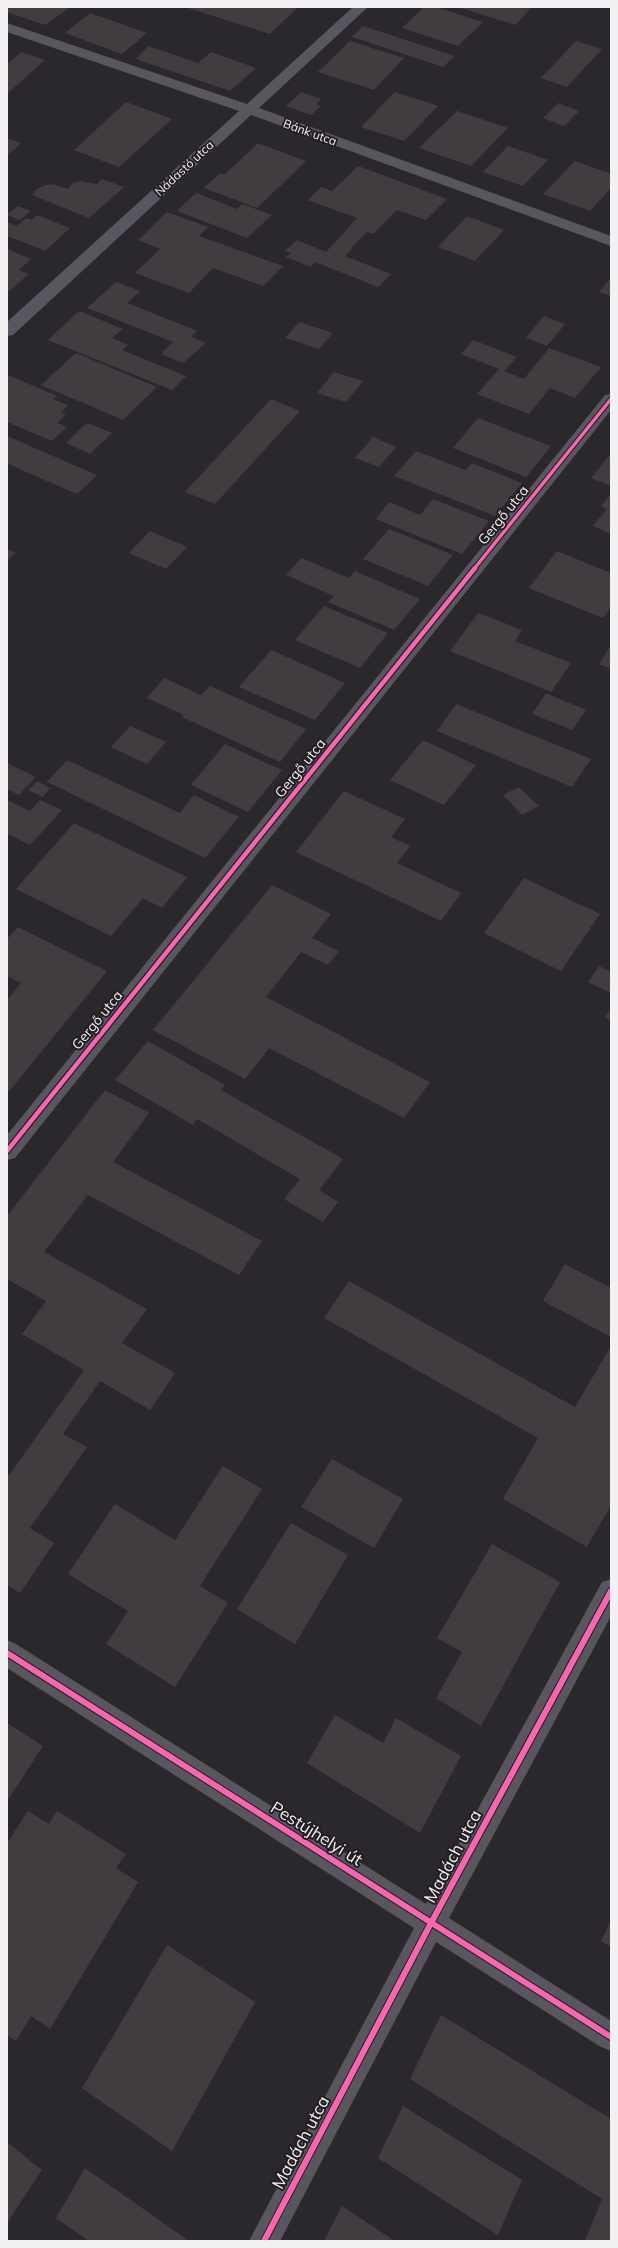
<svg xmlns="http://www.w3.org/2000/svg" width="618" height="2248" font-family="Mulish,sans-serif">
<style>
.building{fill:#423c41}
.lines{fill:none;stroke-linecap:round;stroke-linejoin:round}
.street{fill:#5a5660;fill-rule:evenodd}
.cycleway-far2-casing{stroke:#221e23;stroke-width:5.5}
.cycleway-far1-casing{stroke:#221e23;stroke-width:7}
.cycleway-casing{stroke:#221e23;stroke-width:8}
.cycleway-far2{stroke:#f766af;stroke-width:3.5}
.cycleway-far1{stroke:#f766af;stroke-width:4.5}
.cycleway{stroke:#f766af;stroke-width:6}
.labels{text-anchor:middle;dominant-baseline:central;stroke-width:4;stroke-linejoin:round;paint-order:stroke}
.far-street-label{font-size:12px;fill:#f3f0f4;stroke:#221e23}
.street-label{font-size:14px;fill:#f3f0f4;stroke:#221e23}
.near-street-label{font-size:17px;fill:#f3f0f4;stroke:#221e23}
</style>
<rect width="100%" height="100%" fill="#2a282c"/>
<!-- building -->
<path class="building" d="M7 7H71L45 25 7 12Z
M185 7H298L270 34Z
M424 7H436L483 22 458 46 402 28Z
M458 7H532L515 25Z
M90 13 147 33 122 54 65 33Z
M363 26 455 56 443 67 352 37Z
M350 41 404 58 374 90 318 72Z
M576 41 602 49 567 87 541 78Z
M148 46 198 63 211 52 256 68 230 91 136 59Z
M21 52 45 60 7 94V64Z
M301 92 321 99 316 104 321 106 311 115 286 106Z
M395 92 438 106 404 141 361 127Z
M126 102 172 119 119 167 74 150Z
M558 103 579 111 564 126 543 118Z
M457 111 508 128 471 166 419 148Z
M7 138 21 143 9 154 7 153Z
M258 143 306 161 257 208 204 188 220 173 224 175Z
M508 146 548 160 523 186 483 172Z
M575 161 611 174V188L590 211 543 194Z
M358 166 447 199 426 220 397 210 373 234 367 232 352 247H353L345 256 391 274 378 287 315 262 311 267 286 257 291 253 285 251 297 240 326 252 357 218 308 200 321 187 332 191Z
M102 179 124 187 89 218 32 195 37 189 45 185 52 184 68 189 73 183 80 181 97 184Z
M196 193 237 209 243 204 272 215 247 238 177 211Z
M18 206 31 211 20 220 7 215Z
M167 212 208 227 199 236 283 266 263 286 213 268 189 293 135 273 160 249 138 240Z
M37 215 70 228 45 251 7 236V222L17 226 26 218 32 220Z
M467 216 504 230 475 261 438 247Z
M7 249 31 259 19 270 29 274 7 293Z
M611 278V296L599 292Z
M116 282 140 291 127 303 197 331 191 337 206 343 183 363 161 354 173 342 87 308Z
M79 311 123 329 112 338 128 345 122 350 186 376 172 390 48 340Z
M544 316 565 324 547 346 526 338Z
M299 322 333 333 319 349 285 338Z
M473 340 517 357 504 371 524 379 549 348 601 367 575 398 550 388 529 414 477 394 499 369 461 354Z
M76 353 157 387 123 420 41 385Z
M334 372 363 381 346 402 317 393Z
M8 375 57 396 53 399 68 405 61 412 66 414 57 423 67 427 52 441 7 422Z
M271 399 300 411 215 504 185 492Z
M478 418 551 446 526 477 453 448Z
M87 423 112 433 90 454 66 443Z
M7 436 46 453 97 475 77 494 26 472 7 463Z
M373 437 396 447 379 467 355 458Z
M416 451 466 470 472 463 522 483 495 516 394 476Z
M609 456 611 457V486L591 478Z
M611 494V534L593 526 607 509 601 506Z
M433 499 489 521 462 554 376 519 389 502 420 515Z
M389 529 453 555 428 586 363 559Z
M150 531 187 547 166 569 129 553Z
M7 549 16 553 7 561Z
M557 551 611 573V607L603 618 529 588Z
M301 558 349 578 355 571 420 599 394 630 328 602 334 596 286 575Z
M324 606 388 633 360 668 295 640Z
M478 613 522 630 515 641 571 663 551 692 450 651Z
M609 648 611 649V669L599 664Z
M271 650 345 683 315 720 239 687Z
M164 678 201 695 210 686 306 729 280 762 182 717 184 715 147 698Z
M546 693 586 710 572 730 532 714Z
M456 704 591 759 572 787 437 731Z
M130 726 166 742 147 764 111 747Z
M423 740 476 765 444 805 390 780Z
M225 744 282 770 248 812 191 785Z
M67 760 180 813 194 795 239 817 205 858 47 782Z
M7 763 36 777 19 795 7 789Z
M37 781 50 788 43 797 28 790Z
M519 787 539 806 522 815 503 795Z
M344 791 405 819 391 837 410 846 397 863 461 893 441 921 296 852Z
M7 800 30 811 40 800 62 810 30 845 7 834Z
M74 823 187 877 162 908 143 898 111 936 16 889Z
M524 878 600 914 561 971 484 933Z
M272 885 331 914 312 938 339 951 328 965 301 952 266 997 430 1082 404 1118 269 1048 245 1079 153 1030Z
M18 927 107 971 7 1094V1000L21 983 7 976V939Z
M599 966 611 972V993L588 982Z
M611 1008V1021L605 1017Z
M148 1041 225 1085 221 1090 343 1159 319 1190 338 1202 323 1222 284 1199 300 1179 197 1119 193 1125 115 1080Z
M105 1090 149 1113 113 1162 262 1241 239 1275 88 1195 44 1252 147 1309 122 1343 175 1373 150 1410 100 1381 63 1434 87 1447 30 1528 54 1543 20 1593 7 1585V1478L84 1370 22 1334 46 1301 7 1279V1216Z
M565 1264 611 1288V1337L543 1301Z
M349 1281 575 1407 611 1346V1505L587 1547 503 1499 538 1438 324 1318Z
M332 1459 403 1499 374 1548 301 1507Z
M223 1466 262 1489 200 1586 228 1603 175 1687 106 1644 128 1611 68 1574 115 1504 175 1540Z
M291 1523 348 1555 295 1644 237 1609Z
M492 1544 560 1582 481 1726 436 1698 462 1652 437 1638Z
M335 1715 383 1743 396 1718 461 1756 420 1833 307 1763Z
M7 1723 43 1746 7 1801Z
M28 1811 49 1824 57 1811 126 1854 116 1868 138 1882 50 2029 31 2016 16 2041 7 2035V1843Z
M611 1921V1947L601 1941Z
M167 1945 255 2002 172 2151 82 2088Z
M441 2015 611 2119V2241H585L602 2199 410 2079Z
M403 2106 522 2180 498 2235 378 2158Z
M7 2142 42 2170 7 2223Z
M85 2168 189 2241H89L56 2218Z
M342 2206 395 2241H324Z"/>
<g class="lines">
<!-- street -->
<path class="street" d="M353 7H368L259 108 611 236V246L251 115 13 335 7 336V322L239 111 7 32V23L247 104Z
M611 394V410L15 1158 7 1160V1135L605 395Z
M611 1579V1616L449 1918 611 2021V2051L601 2047 436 1942 280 2241H249L414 1928 7 1668V1640L16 1644 426 1904 602 1582Z"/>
<!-- cycleway-far2 casing -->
<g class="cycleway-far2-casing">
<path id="cycleway-far2" d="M474 569 611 399"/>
</g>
<!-- cycleway-far1 casing -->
<g class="cycleway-far1-casing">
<path id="cycleway-far1" d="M7 1151 475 568"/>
</g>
<!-- cycleway casing -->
<g class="cycleway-casing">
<path id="cycleway" d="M7 1653 611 2037
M264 2241 431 1923 611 1591"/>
</g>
<!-- cycleway-far2 -->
<use href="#cycleway-far2" class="cycleway-far2"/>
<!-- cycleway-far1 -->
<use href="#cycleway-far1" class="cycleway-far1"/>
<!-- cycleway -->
<use href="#cycleway" class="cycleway"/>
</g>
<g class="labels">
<!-- far-street labels -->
<g class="far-street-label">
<text transform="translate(310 132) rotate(20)">Bánk utca</text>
<text transform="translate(184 168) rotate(-43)">Nádastó utca</text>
</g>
<!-- street labels -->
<g class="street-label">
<text transform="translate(503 515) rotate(-51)">Gergő utca</text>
<text transform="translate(300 768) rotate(-51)">Gergő utca</text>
<text transform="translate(97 1020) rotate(-51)">Gergő utca</text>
</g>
<!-- near-street labels -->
<g class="near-street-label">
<text transform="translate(317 1833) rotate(32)">Pestújhelyi út</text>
<text transform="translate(452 1856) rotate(-62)">Madách utca</text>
<text transform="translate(300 2142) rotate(-62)">Madách utca</text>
</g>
</g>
<!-- border -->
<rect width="618" height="2248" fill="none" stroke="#f3f0f4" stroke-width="16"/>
</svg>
